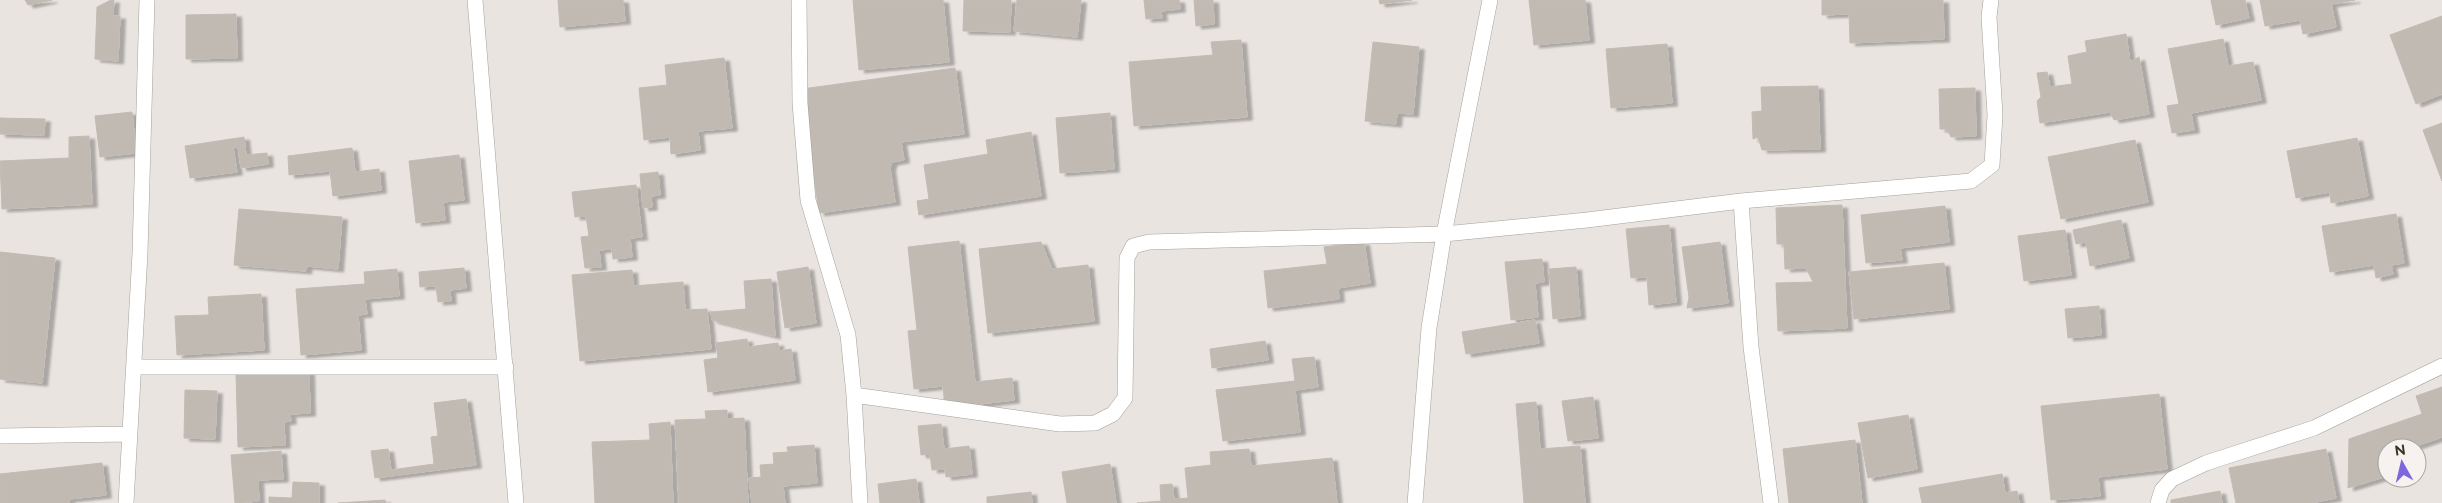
<svg xmlns="http://www.w3.org/2000/svg" width="2442" height="503" font-family="Raleway,sans-serif">
<style>
.building{fill:#c0bab3;stroke:#c1bbb3;filter:url(#shadow)}
.lines{fill:none;stroke-linecap:round;stroke-linejoin:round}
.minor-casing{stroke:#a5a098;stroke-width:16}
.minor{stroke:#fff;stroke-width:15}
</style>
<defs>
<filter id="shadow"><feDropShadow dx="5.5" dy="3" stdDeviation="1" flood-color="#0004"/></filter>
</defs>
<rect width="100%" height="100%" fill="#e9e4e0"/>
<!-- building -->
<path class="building" d="M25 0H52L28 5Z
M111 0H114L113 16H120L118 61 95 59 97 7Z
M558 0H623L625 21 560 27Z
M853 0H943L949 62 859 70Z
M964 0H1011L1010 32 963 31Z
M1017 0H1081L1077 37 1014 31Z
M1144 0H1179L1180 9 1161 11 1162 18 1146 19Z
M1194 0H1213L1214 24 1196 26Z
M1379 0H1412L1380 4Z
M1529 0H1585L1589 40 1534 45Z
M1822 0H1943L1944 39 1850 43 1849 14 1822 15Z
M2211 0H2245L2249 18 2216 25Z
M2260 0H2355L2331 4 2336 27 2303 34 2300 20 2265 26Z
M236 14 237 58 186 59V15Z
M2442 16V94L2416 104 2390 35Z
M2126 34 2130 62 2139 57 2149 114 2114 120 2110 112 2040 123 2037 101 2041 97 2037 73 2047 72 2050 87 2072 84 2068 56 2087 52 2085 41Z
M2223 39 2228 66 2253 62 2261 100 2191 113 2194 130 2172 133 2167 106 2179 104 2168 49Z
M1241 40 1247 117 1134 126 1129 62 1213 55 1211 42Z
M1373 42 1419 47 1413 114 1397 113 1396 124 1365 121Z
M1667 44 1672 103 1611 108 1606 49Z
M724 58 732 128 698 131 700 150 671 154 670 137 644 140 639 88 667 85 665 65Z
M955 68 964 134 901 142 904 160 892 162 890 168 895 202 819 213 802 89Z
M1818 86 1820 149 1762 150 1758 137 1753 139 1752 112 1762 111 1761 87Z
M1975 88 1976 136 1951 137 1947 129H1940L1939 89Z
M132 112 136 153 100 157 95 116Z
M1110 113 1114 169 1060 173 1056 118Z
M0 118 45 119 44 135 0 134Z
M2442 123V181L2423 130Z
M1031 132 1041 196 919 215 917 201 929 199 924 165 988 154 986 140Z
M89 136 92 204 2 209 0 161 69 158V137Z
M244 137 246 155 267 153 268 164 241 168 238 147 233 148 237 172 190 178 185 146Z
M2357 138 2368 196 2331 203 2330 192 2296 198 2287 151Z
M2135 140 2148 202 2061 219 2048 157Z
M352 148 355 172 379 169 381 190 333 196 330 171 289 175 288 156Z
M459 155 464 200 443 202 445 220 416 223 409 161Z
M658 172 660 195 651 196 652 207 643 208 640 174Z
M636 185 642 237 630 238 632 257 613 259 612 249 599 250 601 267 585 268 581 237 589 236 586 216 575 217 572 192Z
M1842 205 1847 328 1778 331 1776 283 1813 282 1806 268 1785 269 1784 244H1777L1776 208Z
M1945 206 1949 242 1900 248 1902 260 1866 263 1861 215Z
M239 209 342 217 338 269 307 266 306 271 234 265Z
M2396 214 2404 263 2391 265 2393 274 2376 278 2374 265 2330 272 2322 226Z
M2121 220 2129 258 2090 266 2086 242 2076 244 2073 230Z
M1669 225 1676 302 1649 305 1647 277 1631 278 1626 229Z
M2065 230 2071 275 2024 281 2018 236Z
M959 241 975 382 1012 378 1014 400 945 408 943 386 914 389 908 331 917 330 908 247Z
M1041 242 1052 269 1088 265 1094 321 988 333 979 249Z
M1364 242 1370 283 1338 288 1339 299 1268 308 1264 271 1327 264 1324 247Z
M1720 242 1728 303 1687 308 1689 297 1682 247Z
M0 252 55 258 42 383 0 379Z
M1542 259 1544 282 1535 283 1538 317 1511 320 1505 262Z
M1944 263 1949 309 1854 319 1849 272Z
M808 267 816 323 785 328 777 272Z
M1576 267 1580 316 1553 319 1549 269Z
M464 268 466 288 450 290 451 301 438 302 436 286 420 287 419 272Z
M397 269 399 296 365 299 367 314 358 315 361 350 301 355 296 289 365 284 364 272Z
M632 270 633 286 683 282 685 310 707 309 711 349 580 361 572 275Z
M771 279 775 336 712 320 711 312 746 309 744 281Z
M261 294 264 350 177 355 175 316 209 315 208 297Z
M2099 306 2101 335 2068 338 2065 309Z
M1535 320 1539 343 1466 354 1462 332Z
M747 339 748 347 778 343 779 351 791 349 795 380 708 392 704 360 718 358 716 343Z
M1265 341 1268 360 1212 368 1210 349Z
M1314 357 1318 387 1295 390 1300 432 1223 441 1216 390 1295 381 1292 359Z
M309 371 310 413 290 414 291 421 284 422 285 445 238 447 236 374Z
M2442 387V437L2410 448H2387V476L2348 488 2349 439 2422 414 2416 396Z
M185 390 217 391 215 439 184 438Z
M2159 394 2167 469 2098 477 2100 496 2051 500 2041 406Z
M1593 397 1598 438 1568 441 1562 401Z
M466 399 476 465 375 478 371 451 388 449 391 470 434 464 431 437 438 436 434 403Z
M1536 402 1540 449 1580 446 1585 503H1524L1516 404Z
M727 410V419L744 418 748 503H679L675 420 706 419 705 411Z
M1908 415 1917 469 1868 478 1858 423Z
M670 422 673 503H595L592 442 650 440 649 424Z
M941 424 944 449 969 446 972 474 946 477 945 469 932 470 930 454 921 455 918 426Z
M1855 440 1862 503H1789L1783 449Z
M814 445 817 483 783 486 785 503H752L749 478 761 477 760 465 774 464 773 453 788 452 787 447Z
M1249 449 1251 466 1332 458 1337 503H1137L1161 501 1160 485 1172 484 1174 499 1188 498 1185 468 1211 465 1210 452Z
M2326 449 2336 498 2311 503H2236L2229 468Z
M281 451 283 479 258 480 259 501 235 503 231 455Z
M102 463 106 495 69 499V503H0V474Z
M1110 464 1116 503H1067L1062 472Z
M2002 474 2005 493 2017 491 2019 503H1922L1919 488Z
M916 479 919 503H880L878 484Z
M293 482 319 483V503H269V497L292 498Z
M2220 491 2222 503H2171V500Z
M1031 492 1032 503H987V497Z
M385 500 386 503H338Z"/>
<g class="lines">
<!-- minor casing -->
<g class="minor-casing">
<path id="minor" d="M475 0 516 503
M799 0 800 103 808 200 848 335 854 395 860 503
M1741 201 1751 347 1771 503
M134 367H506
M854 395 1060 424 1095 423 1113 414 1125 398 1127 258 1133 246 1149 242 1444 234 1587 220 1741 201 1971 181 1992 165 1995 115 1989 17 1991 0
M0 436 129 434
M126 503 140 253 147 0
M1415 503 1429 328 1444 234 1490 0
M2158 503 2162 490 2172 479 2206 463 2314 428 2442 366"/>
</g>
<!-- minor -->
<use href="#minor" class="minor"/>
</g>
<!-- north arrow -->
<g transform="translate(2402 463) rotate(352)"><circle r="24" fill="#f6f2f0" stroke="#aaa49e"/>
<path d="M0-4L9 19L0 12L-9 19Z" fill="#7d67df"/>
<text y="-8" font-size="14" font-weight="bold" text-anchor="middle" fill="#373023">N</text>
</g>
</svg>
